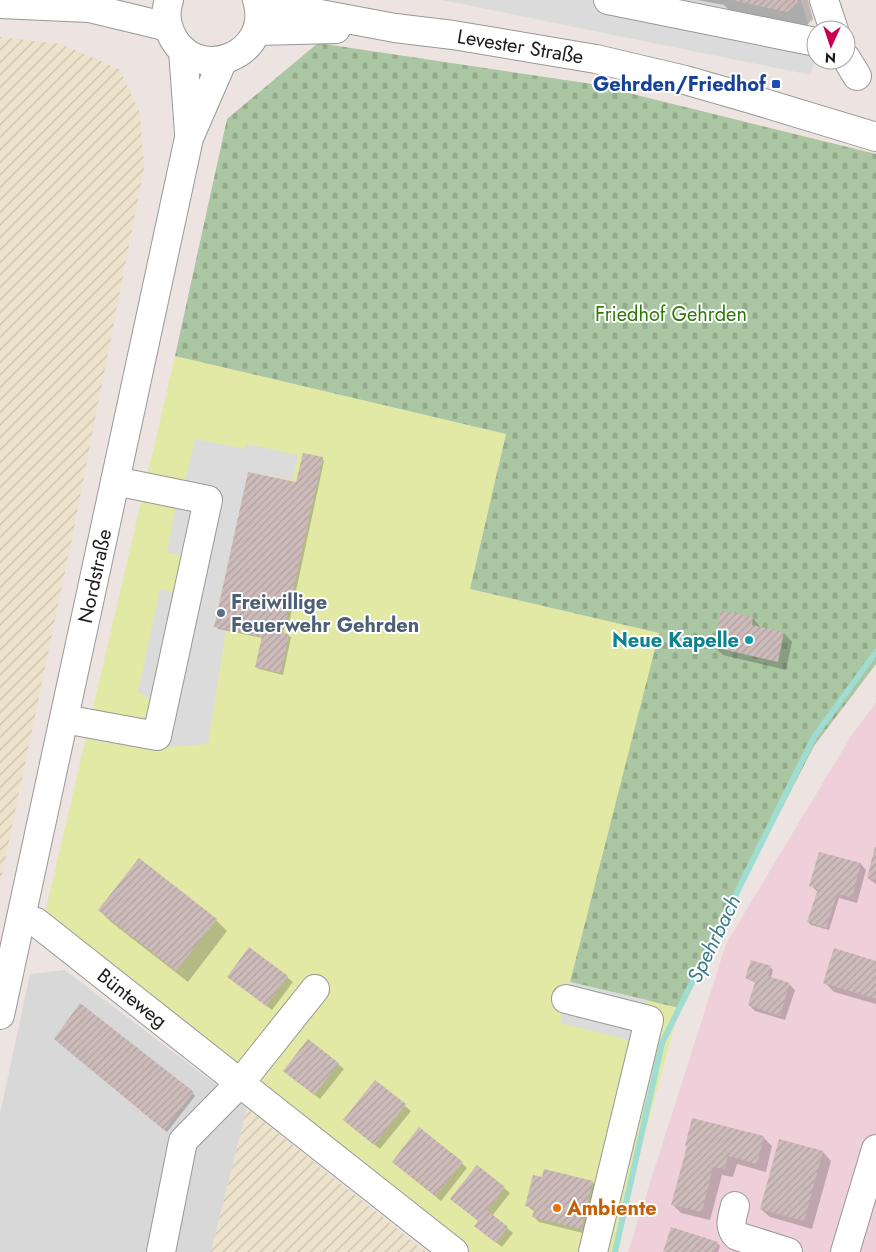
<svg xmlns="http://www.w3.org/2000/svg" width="876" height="1252" font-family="Jost,sans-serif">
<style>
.residential{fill:#d9d8d9}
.commercial{fill:#efcfda}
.farmland{fill:url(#farmland-furrows)}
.grass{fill:#e1e9a5}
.cemetery{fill:url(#cemetery-stones)}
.parking{fill:#dbdbdb}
.shadow{fill:#0003}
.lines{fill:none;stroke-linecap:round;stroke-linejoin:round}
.stream{stroke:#a0dcd2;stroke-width:6}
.building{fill:url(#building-hatch)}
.minor-casing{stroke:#989898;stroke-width:30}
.minor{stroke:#fff;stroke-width:28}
.transit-dot{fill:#1a4fb4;stroke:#fff;stroke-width:2}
.service-dot{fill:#5c6f8a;stroke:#fff;stroke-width:2}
.culture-dot{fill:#0f9aa8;stroke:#fff;stroke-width:2}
.food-dot{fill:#e8710a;stroke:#fff;stroke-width:2}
.labels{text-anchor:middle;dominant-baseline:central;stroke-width:4;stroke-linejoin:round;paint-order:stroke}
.street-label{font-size:20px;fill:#1b1b1b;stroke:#fff}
.transit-label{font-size:20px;font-weight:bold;fill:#164399;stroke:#fff;text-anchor:end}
.park-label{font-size:20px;fill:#2d780a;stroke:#fff}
.service-label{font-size:20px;font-weight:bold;fill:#4e5e75;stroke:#fff;text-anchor:start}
.culture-label{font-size:20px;font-weight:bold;fill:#0d838f;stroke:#fff;text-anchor:end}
.food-label{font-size:20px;font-weight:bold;fill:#c56008;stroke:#fff;text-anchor:start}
.water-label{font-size:21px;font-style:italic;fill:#3a7c84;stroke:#fff}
</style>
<defs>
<pattern id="farmland-furrows" width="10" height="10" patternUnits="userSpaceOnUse" patternTransform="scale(1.25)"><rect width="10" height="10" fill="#ede2cb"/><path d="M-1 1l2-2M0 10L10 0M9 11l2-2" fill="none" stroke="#cbc1ae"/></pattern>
<pattern id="cemetery-stones" width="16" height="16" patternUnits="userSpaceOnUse" patternTransform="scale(1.25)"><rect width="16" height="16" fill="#abc6a2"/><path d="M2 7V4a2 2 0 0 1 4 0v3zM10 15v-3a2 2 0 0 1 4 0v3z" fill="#93aa8b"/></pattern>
<pattern id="building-hatch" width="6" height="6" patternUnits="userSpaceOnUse" patternTransform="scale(1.25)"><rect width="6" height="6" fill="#cdbbba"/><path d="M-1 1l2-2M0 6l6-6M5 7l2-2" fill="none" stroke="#afa09f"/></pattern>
</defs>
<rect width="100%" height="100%" fill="#ede4e1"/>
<!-- residential -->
<path class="residential" d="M674 0H801L809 27Z
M65 970 247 1108 211 1252H0V1114L30 974Z"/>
<!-- commercial -->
<path class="commercial" d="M876 702V1252H628L726 944 851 736Z"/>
<!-- farmland -->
<path class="farmland" d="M0 37 61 44 119 69 140 113 144 168 71 543 0 884Z
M247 1108 426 1252H211Z"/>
<!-- grass -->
<path class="grass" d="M175 356 506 434 470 589 660 633 570 981 679 1008 613 1252H466L45 913Z"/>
<!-- cemetery -->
<path class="cemetery" d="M318 43 592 84 876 154V664L814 746 679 1008 570 982 659 633 470 589 506 434 175 356 227 119Z"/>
<!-- parking -->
<path class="parking" d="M442 0H606L816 51 811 75Z
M195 439 244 449 247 444 298 455 292 480 248 472 214 626 226 629 208 744 165 747 91 735 141 719 148 714 155 701 138 692 160 589 177 593 185 556 167 552 176 506 184 486Z
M570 982 647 1000 637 1042 560 1023Z"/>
<!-- shadow -->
<path class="shadow" d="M697 0H808L813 19 804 28 732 13 724 5Z
M322 458 324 461 288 628H284L283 634 291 637 283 675 259 669 256 667 262 638 218 629 216 626 297 484Z
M753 618 761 628 784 633 792 642 786 670 723 655 714 647Z
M876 849V884L868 878Z
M820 853 861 864 866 870 857 903 839 898 829 930 811 925 808 922 818 892 811 886Z
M99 910 216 920 227 931 188 982 111 922Z
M752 961 771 968 773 970 771 978 789 984 795 990 785 1020 755 1011 749 1005 756 983 746 978Z
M876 962V1004L834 992 825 983Z
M229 977H287L293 982 272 1010Z
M58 1042 193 1093 195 1096 167 1132Z
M338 1064 344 1069 320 1099 291 1076Z
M375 1081 411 1111 380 1149 350 1125Z
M763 1137 772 1146 766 1172 737 1164 733 1177 722 1175 710 1220 681 1213 672 1204 688 1147 686 1145Z
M823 1152 831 1161 812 1229 770 1217 761 1209Z
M462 1163 467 1168 441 1201 399 1167Z
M592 1182 598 1187 587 1234 539 1222 534 1217 535 1212 527 1206Z
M504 1188 510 1193 492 1216 513 1233 502 1247 481 1231 479 1221 458 1204Z
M717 1243 720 1246 718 1252H665Z"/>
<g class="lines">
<!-- stream -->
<path class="stream" d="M615 1252 662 1043 814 737 876 652"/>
</g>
<!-- building -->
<path class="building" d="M731 0H797L798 2 787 12Z
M303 453 323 457 285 626H282L281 632 289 634 281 673 255 667 262 637 214 627 248 472 296 482Z
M721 610 753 617 752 625 784 632 778 662 713 647Z
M875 847H876V880L867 878Z
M819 852 861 863 852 898 837 894 826 928 807 922 818 889 809 886Z
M139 858 217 919 176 971 98 910Z
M249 947 288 976 266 1006 227 977Z
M834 948 876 961V999L823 983Z
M751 960 771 966 768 976 790 983 780 1016 748 1005 755 982 745 978Z
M80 1003 194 1092 164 1130 54 1039Z
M308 1039 339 1063 314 1095 283 1071Z
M375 1080 406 1104 374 1145 343 1120Z
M692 1118 764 1136 757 1164 728 1156 725 1169 713 1167 702 1212 671 1205 687 1146H685Z
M419 1127 463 1162 435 1196 392 1162Z
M779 1139 823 1151 804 1221 760 1209Z
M477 1165 505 1187 487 1210 508 1227 496 1243 474 1226 478 1221 450 1199Z
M544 1169 593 1181 581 1229 532 1217 535 1208 525 1206 533 1175 542 1177Z
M671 1227 718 1242 715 1252H663Z"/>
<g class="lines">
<!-- minor casing -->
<g class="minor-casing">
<g id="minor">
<path d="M169 0C165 11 166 23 171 34 195 86 274 56 257 0"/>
<path id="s1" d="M265 0 288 8 395 28 453 35 596 59 685 80 751 99 876 137"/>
<path d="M608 0 816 42"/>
<path d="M824 0 834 30"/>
<path d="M0 4 89 8 168 27"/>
<path d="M257 31 336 29"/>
<path d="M183 50 189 133"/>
<path d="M846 58 857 76"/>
<path d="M64 719 157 736 208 500 115 481"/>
<path id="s2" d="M21 919 36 922 454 1252"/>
<path d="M566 999 649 1020 593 1252"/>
<path id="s3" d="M0 1015 189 138 223 60"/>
<path d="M735 1206C732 1218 728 1227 737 1236L788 1252"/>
<path d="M161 1252 183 1141 240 1083 315 989"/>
<path d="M845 1252 876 1149"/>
</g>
</g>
<!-- minor -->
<use href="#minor" class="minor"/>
</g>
<!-- markers -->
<rect class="transit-dot" x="771" y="79" width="10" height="10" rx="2.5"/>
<circle class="service-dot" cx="221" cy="613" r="5"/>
<circle class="culture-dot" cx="749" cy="640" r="5"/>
<circle class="food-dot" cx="557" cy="1208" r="5"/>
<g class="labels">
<!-- street labels -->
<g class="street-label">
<text stroke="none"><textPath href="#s1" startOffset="260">Levester Straße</textPath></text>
<text stroke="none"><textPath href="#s3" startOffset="449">Nordstraße</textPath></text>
<text stroke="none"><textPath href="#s2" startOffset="138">Bünteweg</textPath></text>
</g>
<!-- transit labels -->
<g class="transit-label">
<text x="766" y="84">Gehrden/Friedhof</text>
</g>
<!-- park labels -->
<g class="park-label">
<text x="671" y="314">Friedhof Gehrden</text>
</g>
<!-- service labels -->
<g class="service-label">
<text x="231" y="602">Freiwillige<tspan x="231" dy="23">Feuerwehr Gehrden</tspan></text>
</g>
<!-- culture labels -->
<g class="culture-label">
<text x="739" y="640">Neue Kapelle</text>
</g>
<!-- food labels -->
<g class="food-label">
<text x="567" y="1208">Ambiente</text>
</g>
<!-- water labels -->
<g class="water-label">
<text transform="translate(714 939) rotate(-64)">Spehrbach</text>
</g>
</g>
<!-- north arrow -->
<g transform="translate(831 45) rotate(183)"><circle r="24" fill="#ffffff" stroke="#a4a4a4"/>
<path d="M0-4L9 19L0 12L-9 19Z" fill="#c7004f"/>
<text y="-8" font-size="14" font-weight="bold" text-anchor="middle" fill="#1b1b1b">N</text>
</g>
</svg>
